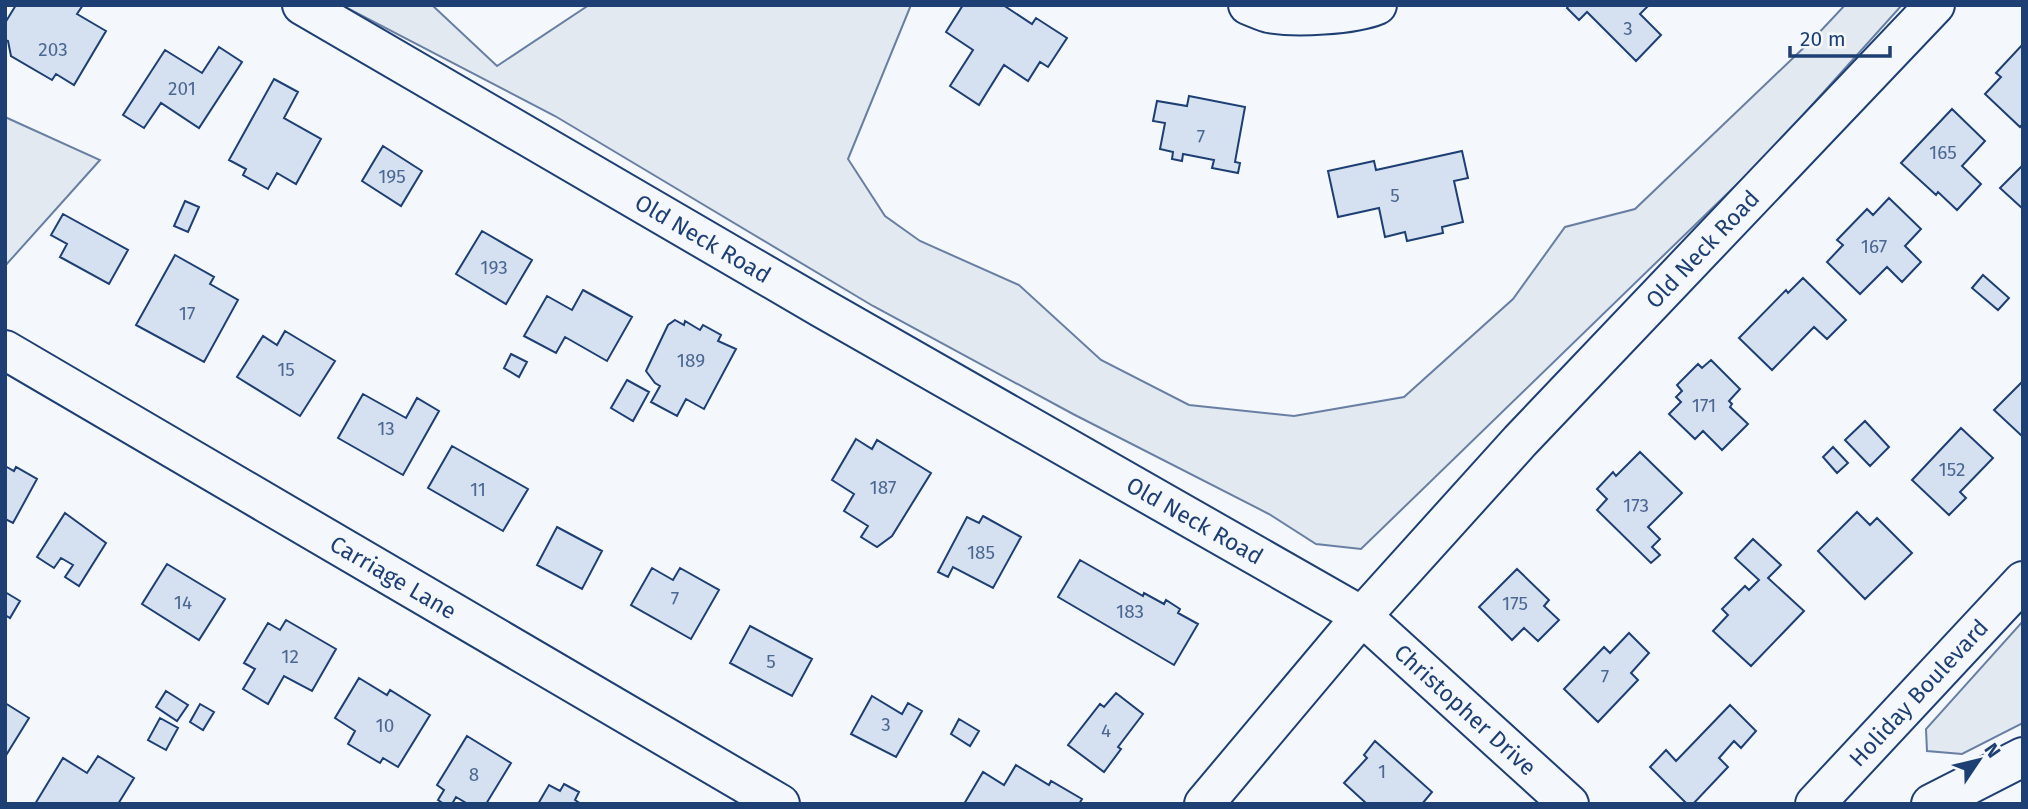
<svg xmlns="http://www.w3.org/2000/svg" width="2028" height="809" font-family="'Fira Sans',sans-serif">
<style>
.green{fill:#e3e9f0;stroke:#687fa3;stroke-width:2}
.building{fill:#d5e0f0;stroke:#1d3f73;stroke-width:2}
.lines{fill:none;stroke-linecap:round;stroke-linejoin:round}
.minor-casing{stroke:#1d3f73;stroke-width:42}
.minor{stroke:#f4f7fb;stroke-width:38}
.labels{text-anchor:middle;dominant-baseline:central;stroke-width:5;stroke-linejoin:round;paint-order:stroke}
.number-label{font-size:19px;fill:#4b6792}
.street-label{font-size:23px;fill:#1d3f73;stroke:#f4f7fb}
</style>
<rect width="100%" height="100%" fill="#f4f7fb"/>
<!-- green -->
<path class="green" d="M347 5H432L497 66 589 5H911L848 159 885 216 920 241 1019 285 1101 360 1189 405 1294 416 1404 397 1513 299 1565 227 1635 209 1815 37 1845 5H1902L1766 156 1361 549 1316 544 1269 514 1073 414 873 306 555 116 347 8Z
M5 117 100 160 5 266Z
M2023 621V723L1962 754 1927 751 1926 729Z"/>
<!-- building -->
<path class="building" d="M16 5H83L77 14 106 31 74 85 56 74 52 80 11 56 8 41 5 40V23Z
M963 5H1003L1032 24 1036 18 1067 38 1048 67 1040 62 1028 81 1004 65 979 105 950 86 973 50 946 32Z
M1569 5H1649L1640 14 1661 35 1636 61 1587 12 1579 20 1567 8Z
M2023 44V124L2020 127 1985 94 2001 77 1996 73Z
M219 47 242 62 199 128 161 103 144 128 123 115 165 50 202 73Z
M274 79 298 92 284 118 321 139 296 184 277 173 268 189 243 175 246 169 229 160Z
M1189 96 1245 107 1235 162 1240 163 1238 173 1212 168 1214 160 1183 154 1182 161 1172 159 1173 152 1160 149 1165 123 1153 121 1157 101 1187 106Z
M1952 109 1985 141 1962 166 1981 184 1957 210 1938 192 1936 195 1901 163Z
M383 146 422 171 401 206 362 181Z
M1462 151 1468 178 1454 181 1463 222 1442 227 1443 233 1407 241 1405 232 1385 237 1379 208 1338 217 1328 171 1374 161 1376 170Z
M2023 165V209L2000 188Z
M1889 198 1921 229 1905 246 1921 262 1902 282 1887 267 1860 294 1827 262 1843 245 1837 240 1867 209 1873 215Z
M185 201 199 207 188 232 174 226Z
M63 214 128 250 109 284 60 257 67 244 51 235Z
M482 231 532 260 506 304 456 274Z
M175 255 214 277 210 284 238 300 204 362 136 325Z
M1983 275 2009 298 1998 310 1972 288Z
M1803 278 1846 320 1827 339 1814 327 1772 370 1739 338 1786 290 1788 293Z
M583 290 632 317 607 361 565 337 556 353 524 336 547 296 572 310Z
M675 320 684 325 685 321 700 330 703 325 721 335 718 341 736 349 704 409 686 399 677 416 651 402 660 386 655 383 646 371 668 325Z
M285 331 335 361 300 416 237 377 263 336 277 345Z
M511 354 527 362 519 377 504 368Z
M1711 360 1740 389 1729 401 1732 404 1730 407 1748 424 1722 450 1703 431 1695 439 1669 414 1681 402 1676 397 1682 391 1677 385 1698 364 1702 368Z
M627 380 649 392 633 421 611 408Z
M2023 381V437L1994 410Z
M363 394 406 418 417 398 439 411 403 475 338 438Z
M1865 421 1889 447 1870 466 1845 440Z
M1961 428 1993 458 1960 492 1966 498 1949 515 1912 480Z
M856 439 872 449 877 440 931 473 892 536 877 547 861 537 868 526 844 511 854 494 832 480Z
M452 446 528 489 503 531 428 488Z
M1833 447 1848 463 1837 473 1823 457Z
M1640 452 1682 493 1648 527 1660 539 1652 547 1660 555 1651 563 1597 510 1607 499 1597 489 1613 472 1616 476Z
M5 466 14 471 16 467 37 479 13 523 5 519Z
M1857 512 1870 525 1877 518 1912 553 1865 599 1818 551Z
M65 513 106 543 79 586 65 577 73 565 61 558 54 568 37 557Z
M983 516 1021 537 993 588 953 567 948 577 938 572 967 517 979 523Z
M557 527 602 551 582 589 537 565Z
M1753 539 1781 565 1768 578 1804 611 1751 666 1713 631 1728 615 1722 609 1745 586 1749 590 1759 580 1735 558Z
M1080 560 1143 596 1144 593 1164 604 1166 600 1180 609 1178 613 1198 624 1174 665 1058 597Z
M167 564 225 599 199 640 142 604Z
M652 568 673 580 680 568 719 590 691 639 631 605Z
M1517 569 1549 600 1544 606 1559 620 1538 641 1524 628 1512 640 1479 607Z
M5 592 20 601 10 618 5 615Z
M286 620 336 649 312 691 284 676 268 704 243 689 255 669 244 663 268 623 280 630Z
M750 626 812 659 792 696 730 663Z
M1629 633 1649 653 1631 673 1638 680 1598 722 1564 689 1604 647 1610 653Z
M359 678 387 695 390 690 430 715 398 767 383 758 380 763 348 744 355 731 335 718Z
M166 691 188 705 177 721 156 707Z
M1116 693 1143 714 1118 747 1121 749 1104 772 1068 745 1100 704 1104 707Z
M872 696 902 714 908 703 922 711 896 757 851 734Z
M5 703 29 718 5 757Z
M200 704 214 712 203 730 190 722Z
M1730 705 1756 731 1741 748 1734 741 1719 758 1728 767 1693 804H1687L1650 767 1666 750 1676 761Z
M160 718 178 728 166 750 148 740Z
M959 719 979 731 970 746 951 734Z
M467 736 511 763 486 804H468L456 797 452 804H444L438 800 444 790 437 785Z
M1375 741 1432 792 1422 804H1367L1344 783 1367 758 1364 755Z
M98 756 134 778 118 804H35L63 758 87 773Z
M1016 765 1049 785 1051 781 1082 799 1079 804H964L983 772 1004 785Z
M564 784 579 792 575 800 581 804H538L549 785 560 791Z"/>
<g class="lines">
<!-- minor casing -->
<g class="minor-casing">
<g id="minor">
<path id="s1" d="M302 5 822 308 1362 616 1569 804"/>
<path d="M1248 5C1255 8 1262 11 1269 13 1294 18 1353 15 1377 5"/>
<path id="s2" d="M5 350 780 804"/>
<path id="s3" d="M1204 804 1362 616 1520 441 1935 5"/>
<path id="s4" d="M1815 804 2023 581"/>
<path d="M1931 804 2023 757"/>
</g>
</g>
<!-- minor -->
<use href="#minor" class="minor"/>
</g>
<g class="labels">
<!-- number labels -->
<g class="number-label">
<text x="1628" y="28">3</text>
<text x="53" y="49">203</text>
<text x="182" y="88">201</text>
<text x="1201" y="136">7</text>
<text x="1943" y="152">165</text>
<text x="392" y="176">195</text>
<text x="1395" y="195">5</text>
<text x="1874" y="246">167</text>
<text x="494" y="267">193</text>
<text x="187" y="313">17</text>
<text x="691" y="360">189</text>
<text x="286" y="369">15</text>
<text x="1704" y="405">171</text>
<text x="386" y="428">13</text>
<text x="1952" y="469">152</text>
<text x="883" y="487">187</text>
<text x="478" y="489">11</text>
<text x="1636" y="505">173</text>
<text x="981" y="552">185</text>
<text x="675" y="598">7</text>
<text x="183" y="602">14</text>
<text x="1515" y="603">175</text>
<text x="1130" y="611">183</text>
<text x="290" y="656">12</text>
<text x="771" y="661">5</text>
<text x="1605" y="676">7</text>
<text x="886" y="724">3</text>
<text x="385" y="725">10</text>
<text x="1106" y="730">4</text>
<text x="1382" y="771">1</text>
<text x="474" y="774">8</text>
</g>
<!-- street labels -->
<g class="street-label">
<text stroke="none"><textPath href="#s1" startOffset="464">Old Neck Road</textPath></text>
<text stroke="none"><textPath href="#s3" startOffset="746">Old Neck Road</textPath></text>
<text stroke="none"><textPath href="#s1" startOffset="1031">Old Neck Road</textPath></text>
<text stroke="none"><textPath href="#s2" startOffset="450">Carriage Lane</textPath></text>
<text stroke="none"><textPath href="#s4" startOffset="152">Holiday Boulevard</textPath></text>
<text stroke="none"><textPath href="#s1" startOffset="1363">Christopher Drive</textPath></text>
</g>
</g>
<!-- border -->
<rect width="2028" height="809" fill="none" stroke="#1d3f73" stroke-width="14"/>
<!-- north arrow -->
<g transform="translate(1979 760) rotate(55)" stroke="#f4f7fb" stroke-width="5" paint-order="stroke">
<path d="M0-5L12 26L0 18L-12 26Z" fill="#1d3f73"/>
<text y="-10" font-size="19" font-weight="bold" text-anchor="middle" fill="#1d3f73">N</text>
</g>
<!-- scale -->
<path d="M1790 46v10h100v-10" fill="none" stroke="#1d3f73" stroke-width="3.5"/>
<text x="1800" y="46" font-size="21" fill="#1d3f73" stroke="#f4f7fb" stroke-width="5" paint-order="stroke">20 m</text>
</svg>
